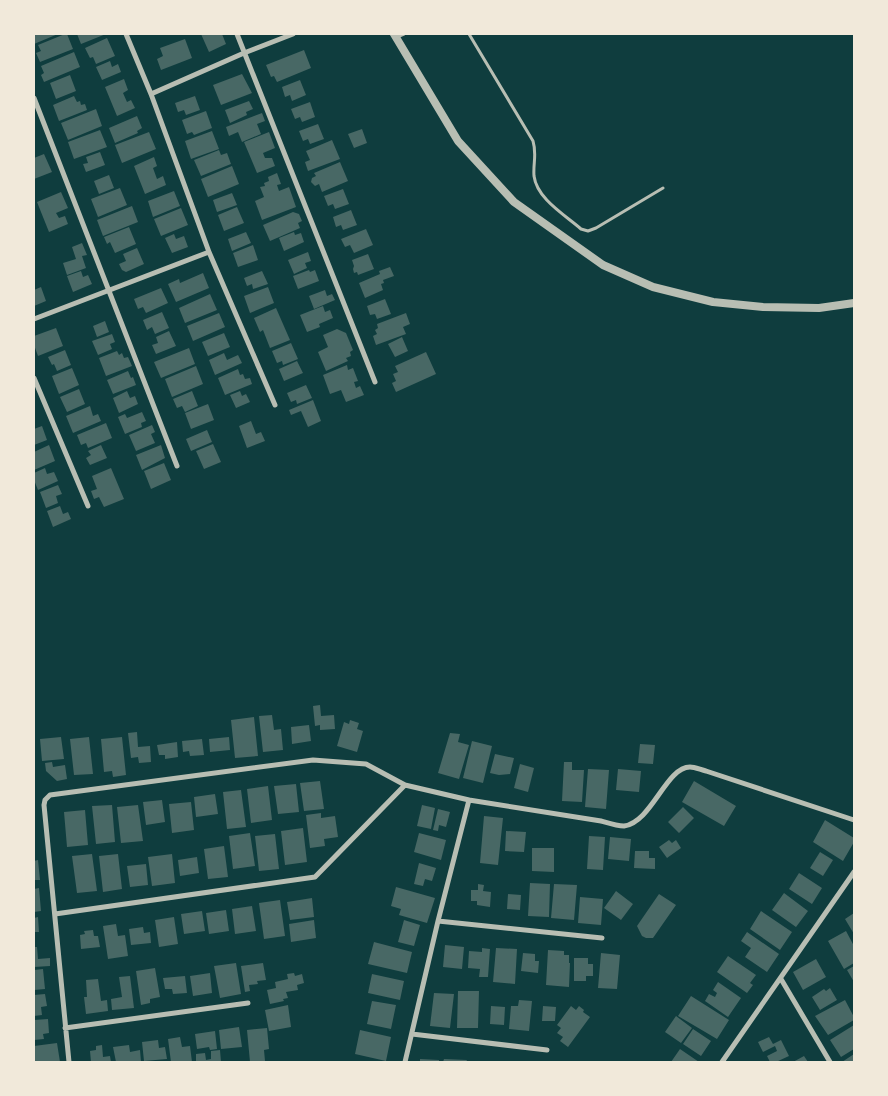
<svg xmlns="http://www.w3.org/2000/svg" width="888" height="1096" font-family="'Crimson Pro',serif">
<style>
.building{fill:#486865}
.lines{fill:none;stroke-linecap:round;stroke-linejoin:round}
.service{stroke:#b8beb3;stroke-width:3}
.minor{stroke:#b8beb3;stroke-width:5}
.tertiary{stroke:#b8beb3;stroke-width:8}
</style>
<rect width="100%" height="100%" fill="#0f3d3e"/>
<!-- building -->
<path class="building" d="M34 34H58L34 44Z
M65 34H67L73 49 40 62 36 53 41 51 38 45Z
M77 34H106L81 44Z
M201 34H222L226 44 209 52Z
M107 38 115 56 96 64 93 57 90 58 85 48Z
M185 39 192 58 161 70 157 59 163 56 160 48Z
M304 50 311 68 277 82 274 76 271 77 266 65Z
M74 52 80 67 44 82 41 75 44 73 41 66Z
M110 61 112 67 118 64 121 72 102 80 96 67Z
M242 74 252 93 221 105 213 85Z
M70 75 76 91 56 99 50 83Z
M124 79 128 90 123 93 127 102 131 100 135 108 117 116 105 87Z
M300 80 306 95 292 101 290 95 285 97 282 87Z
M74 96 77 102 80 101 81 105 85 104 87 110 59 121 53 105Z
M195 96 200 110 186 115 184 110 178 112 175 103Z
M249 101 253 109 246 112 247 115 230 123 225 110Z
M310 102 315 117 302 122 300 117 295 119 291 109Z
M96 109 102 126 68 140 61 123Z
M206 111 212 128 194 135 192 132 187 134 182 120Z
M262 113 265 121 257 124 261 134 242 142 238 132 229 136 226 127Z
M137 116 142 128 137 131 138 133 115 143 109 128Z
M318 124 324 139 310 144 308 139 303 141 299 131Z
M362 129 367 143 354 148 348 134Z
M100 130 107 147 74 159 68 142Z
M212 131 219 149 191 159 185 141Z
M149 132 156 149 122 163 115 145Z
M269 132 275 148 263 153 265 158H272L275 166 257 173 244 142Z
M332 140 340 159 308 171 305 162 310 160 306 151Z
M219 150 221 155 227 153 231 164 201 176 194 160Z
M100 152 105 165 86 172 83 164 88 163 86 157Z
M44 154 52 172 34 179V158Z
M154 157 157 166 153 168 157 179 163 176 166 185 145 194 134 166Z
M340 162 348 181 322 192 319 184 315 186 311 182 312 178 316 176 314 173Z
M232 166 239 184 208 197 201 179Z
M277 173 281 184 277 185 279 191 289 187 296 207 262 220 255 201 264 197 260 187 265 186 264 183 269 181 268 177Z
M109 175 114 188 99 194 94 181Z
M120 188 127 205 98 217 91 199Z
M343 189 349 204 335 209 333 204 328 206 324 196Z
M174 191 180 206 153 217 148 201Z
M61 192 68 208 56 213 59 218 65 216 68 224 49 232 37 202Z
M232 193 237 205 217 212 213 200Z
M132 206 138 222 103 236 97 220Z
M237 207 244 223 224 231 218 215Z
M181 208 188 225 161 236 154 219Z
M351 210 357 225 343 230 341 225 336 227 333 217Z
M293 212 299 214 302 221 298 223 300 228 270 241 263 225Z
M129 227 136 244 115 253 110 242 107 244 104 237Z
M366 229 373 245 354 253 350 245 345 247 341 239Z
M246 232 251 243 232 251 228 239Z
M294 232 295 235 301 233 304 242 284 251 279 238Z
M174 234 176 239 184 236 188 247 172 253 165 238Z
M82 243 87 255 82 256 86 268 67 275 63 263 76 259 72 247Z
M253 245 258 260 238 267 233 253Z
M137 248 144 264 126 272 122 270 119 264 126 261 123 254Z
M308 252 311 261 305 263 307 268 294 274 288 260Z
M368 254 374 269 358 275 357 272 354 273 353 269 354 266 352 260Z
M390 267 394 276 383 280 384 283 381 284 383 290 365 298 359 283 380 274 379 271Z
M309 270 310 272 315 270 319 281 298 289 293 276Z
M81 271 83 277 88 275 92 284 73 292 67 276Z
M262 271 268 284 253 289 252 284 247 286 244 278Z
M203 273 209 288 176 302 168 284 179 279 180 283Z
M41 287 46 301 34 306V290Z
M268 287 274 303 250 313 244 296Z
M161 288 168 303 146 313 143 307 138 309 134 299Z
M325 290 327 296 332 294 335 300 314 309 309 296Z
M210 294 217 310 185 323 179 308Z
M385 299 391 314 377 319 375 314 370 315 367 306Z
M323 306 325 312 330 310 333 318 319 324 320 327 307 332 300 315Z
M276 308 290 340 270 348 263 330 260 332 254 318Z
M162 312 169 328 155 334 152 327 147 330 143 320Z
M219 313 225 327 193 341 187 326Z
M406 313 410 324 403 327 406 334 376 345 373 336 377 334 375 330 378 328 377 324Z
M105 321 109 332 97 337 93 326Z
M56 328 63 346 38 356 34 345V336Z
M337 329 346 333 353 350 350 352 351 356 346 358 348 361 326 371 318 352 328 347 323 335Z
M169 331 176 346 156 354 152 345 158 343 156 337Z
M224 333 230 347 208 356 202 342Z
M112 334 115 342 110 344 112 349 98 355 92 341Z
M402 337 408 351 395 357 388 344Z
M291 343 298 359 283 365 282 361 277 363 272 351Z
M189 348 195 364 161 378 154 362Z
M65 350 71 365 57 371 54 364 52 365 48 357Z
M117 351 119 355 122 353 124 358 128 357 132 366 106 376 99 358Z
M426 352 436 374 396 392 392 383 396 381 393 374 398 372 395 366Z
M224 353 227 360 238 355 242 363 215 375 209 360Z
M297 361 303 373 284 381 279 369Z
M347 365 348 370 353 368 358 381 354 382 356 388 360 386 364 395 346 402 341 390 330 394 323 375Z
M196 366 203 384 172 397 165 379Z
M72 368 79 385 59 394 52 376Z
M238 369 240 375 243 374 245 379 250 378 252 384 225 395 218 378Z
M128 371 131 378 133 377 136 385 113 394 107 380Z
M306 385 312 398 297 404 296 400 291 402 287 393Z
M79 389 85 404 67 412 60 397Z
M127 391 130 398 135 396 138 404 119 413 113 398Z
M192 391 198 406 185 412 182 406 177 408 173 399Z
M240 391 242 396 246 394 250 402 236 408 230 395Z
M313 400 321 421 308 427 301 411 291 415 289 410Z
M208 404 214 420 191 429 185 413Z
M90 406 93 416 98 414 101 421 73 433 66 416Z
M142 412 146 421 141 423 142 427 125 434 118 417 125 414 127 418Z
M251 421 256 434 261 432 265 441 247 448 239 426Z
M106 423 112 438 88 448 86 443 81 445 77 435Z
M152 425 155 432 151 434 155 443 136 451 129 435Z
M42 426 47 440 34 445V429Z
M207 430 212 442 191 451 186 439Z
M213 444 221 462 204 469 196 451Z
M49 445 55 461 34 470V452Z
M101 445 107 458 90 465 86 458 91 455 88 451Z
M161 445 165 458 142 470 136 455Z
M164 463 171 480 151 489 144 471Z
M45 468 47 474 54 472 58 481 38 490 34 480V473Z
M111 468 124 499 104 507 99 497 94 499 91 491 97 489 92 476Z
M58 485 62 494 56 496 58 503 46 508 40 492Z
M60 506 63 514 68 512 71 519 53 527 47 511Z
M320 705 321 716 334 715 335 729 320 730V725L315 726 313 706Z
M272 715 274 730 281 729 283 750 263 752 259 716Z
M254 717 258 756 235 758 231 720Z
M350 720 359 723 357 729 363 731 357 752 337 746 344 722 349 724Z
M309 725 311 741 292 744 291 727Z
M137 732 138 747 150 746 151 762 139 763 138 757 131 758 128 733Z
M450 733 460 734 458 742 469 745 459 779 438 773Z
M61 737 64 759 42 761 40 739Z
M89 737 93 774 74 775 70 739Z
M122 737 126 775 113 777 112 771 104 772 101 739Z
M229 737 230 750 210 752 209 739Z
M202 739 204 755 190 756 189 751 183 752 182 741Z
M472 741 492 746 483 783 463 778Z
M177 742 178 757 165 759V755H159L157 745Z
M640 744 655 745 653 764 638 763Z
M495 754 514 758 510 774 499 775 490 773Z
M52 762 53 767 65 765 67 779 57 781 46 771 45 763Z
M564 762H572V770H584L582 802 562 801Z
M520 764 534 768 528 792 514 788Z
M588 769 609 770 606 809 585 807Z
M618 769 641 771 639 792 616 790Z
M320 781 324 809 304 811 300 783Z
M694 781 736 806 724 826 682 802Z
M296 784 299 812 278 814 274 786Z
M268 786 272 820 251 823 247 789Z
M241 790 246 827 227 829 223 792Z
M215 794 218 814 196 817 194 797Z
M162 800 165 822 146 825 143 802Z
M191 802 194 830 172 833 169 804Z
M112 805 115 842 96 844 92 806Z
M138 805 143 841 121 843 117 807Z
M422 805 435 808 431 829 417 826Z
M683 807 694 818 679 833 668 822Z
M438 809 450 812 446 827 439 825 438 831 433 830Z
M85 810 88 845 67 847 64 812Z
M321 813V818L335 816 338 837 324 839 325 846 310 848 306 815Z
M484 816 503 818 498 865 480 863Z
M825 820 854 838V842L843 861 813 842Z
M303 828 307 862 285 865 281 831Z
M506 831 526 832 524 852 505 851Z
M250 833 255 866 233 869 229 836Z
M419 833 446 840 441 860 414 852Z
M275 834 279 869 259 871 255 836Z
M589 836 605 837 603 870 587 869Z
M610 837 631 839 629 861 608 859Z
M669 840 672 843 676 840 681 848 667 858 659 847Z
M224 846 228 877 208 879 204 849Z
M532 848H554V872L532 871Z
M635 851H649V858H655V869L634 868Z
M820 852 833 860 823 876 810 868Z
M92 854 97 891 77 893 72 856Z
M118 854 122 889 103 892 99 856Z
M172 854 175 883 152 886 148 857Z
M197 857 199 873 180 876 178 860Z
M38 860 40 880H34V861Z
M419 863 436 868 432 881 425 879 423 886 414 884Z
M146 864 148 885 130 887 127 866Z
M799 873 822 888 812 904 789 889Z
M530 883 550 884 549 917 528 916Z
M478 884 484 885 483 891 491 892 490 907 477 905V901H471V890H478Z
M554 884 577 885 574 920 551 918Z
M396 887 435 898 427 923 399 915 401 909 391 906Z
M39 888 41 911 34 912V889Z
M616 891 633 904 621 920 604 908Z
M784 893 808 911 796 927 772 910Z
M508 894 521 895 520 910 507 909Z
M659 894 676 905 653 938H646L642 936 637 926Z
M580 897 603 899 601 925 578 923Z
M312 898 314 917 290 920 287 902Z
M280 900 285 936 264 939 259 903Z
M252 906 256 931 235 934 232 909Z
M226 910 229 931 209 934 206 913Z
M202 911 205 931 184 934 181 914Z
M761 911 792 932 780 950 750 929Z
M854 913V934L845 919Z
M38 917 39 932H34V918Z
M174 917 178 944 159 947 155 920Z
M314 920 316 938 291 942 289 924Z
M404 920 420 925 414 946 398 942Z
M116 924 118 936 125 935 128 956 108 959 103 926Z
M143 927 144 933 150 932 151 943 131 945 129 929Z
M93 930 94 936H98L100 947 81 949 80 935 85 934 84 931Z
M846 931 854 946V963L844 969 828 941Z
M747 932 779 954 767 972 745 957 751 948 741 941Z
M374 942 412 952 407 973 368 964Z
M445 945 464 947 462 969 443 967Z
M34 947H37L38 959 50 958V966L34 967Z
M482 948 490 949 488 977H479L480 969 468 968 469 951 482 952Z
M496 948 517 949 515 984 493 982Z
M548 950 564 951V955H569V963H570L569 987 546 985Z
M523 953 535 954V961H539L538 973 521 971Z
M601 953 620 955 617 989 598 988Z
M728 956 756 975 750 983 753 985 747 993 717 972Z
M574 958H588V964H593V976H586V981H574Z
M816 959 826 977 803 990 793 972Z
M236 963 241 994 220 998 214 966Z
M263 963 266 980 257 981 258 984 249 985 250 991 245 992 241 966Z
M854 966V982L847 970Z
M155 968 160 997 150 999V1003L141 1005 136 971Z
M43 969 45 989 34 990V970Z
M210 973 212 993 193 996 190 976Z
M294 973 295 976 302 974 304 983 297 985 298 990 286 992 288 998 283 999 284 1001 270 1004 267 990 276 988 275 982 288 979 287 974Z
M372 974 404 981 400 1000 368 993Z
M130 976 134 1008 112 1010 111 999 122 997 119 977Z
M185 976 187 993 173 994 172 989H165L163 978Z
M98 979 101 1001 107 1000 108 1011 86 1014 84 997H87L86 980Z
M718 982 741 998 728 1017 705 1001 709 994 715 997 717 993 713 990Z
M830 988 837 1000 820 1010 812 997 824 989 826 991Z
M458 991H479L478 1028H457Z
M434 993 454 994 450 1028 430 1026Z
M45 994 47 1006 41 1007 42 1015 34 1016V995Z
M691 996 729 1020 717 1039 678 1016Z
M519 1000 532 1001 529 1031 509 1029 511 1006H518Z
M845 1000 854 1017V1020L828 1035 815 1016Z
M372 1001 396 1005 391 1029 367 1024Z
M288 1005 291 1027 269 1031 265 1010Z
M491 1006 505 1007 504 1025 490 1024Z
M543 1006 556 1007 555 1021H542Z
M571 1006 576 1010 579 1006 584 1010 583 1012 590 1017 568 1047 560 1041 563 1037 557 1033 561 1028 557 1025Z
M676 1016 692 1028 681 1043 665 1032Z
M48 1019 49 1033 43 1034 44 1039 34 1040V1020Z
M854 1025V1049L841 1057 830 1040Z
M239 1027 242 1047 221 1049 219 1030Z
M267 1028 269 1049 264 1050 265 1061 250 1062 247 1030Z
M693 1029 711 1041 701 1056 683 1044Z
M360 1030 391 1037 386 1061 355 1054Z
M215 1031 217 1049 210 1050 209 1047 197 1049 195 1034Z
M180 1037 182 1047 190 1046 192 1062H171L168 1039Z
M769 1037 773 1044 781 1040 789 1056 776 1062H770L767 1056 777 1051 775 1046 763 1052 758 1042Z
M158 1040 159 1048 165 1047 167 1059 144 1061 142 1042Z
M57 1043 60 1062H34V1046Z
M102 1045 103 1057 110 1056 111 1062H91L90 1051 96 1050V1046Z
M129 1045 130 1052 140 1050 141 1062H116L113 1047Z
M680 1049 699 1062H671Z
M220 1050 221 1062H196V1054L205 1053 206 1060 211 1059V1051Z
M854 1054V1062H842Z
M804 1056 808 1062H793Z
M420 1059 439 1060V1062H420Z
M444 1059 467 1060 466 1062H443Z"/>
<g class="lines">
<!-- service -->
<path class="service" d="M469 34 533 141C537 154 533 163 534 176 537 199 565 215 581 229L588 231 596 228 663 188
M397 37 404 34"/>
<!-- minor -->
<path class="minor" d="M126 34 151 94 209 252 275 405
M237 34 375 382
M151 94 244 53 293 34
M34 98 177 466
M34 319 209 252
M34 378 88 506
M55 914 315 877 405 785
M438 921 602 938
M781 979 830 1062
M65 1028 248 1003
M412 1034 547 1050
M69 1062 44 805 45 800 50 795 313 760 366 764 405 785 469 800 601 821C608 823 617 826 624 826 652 822 666 767 690 767 695 767 701 770 706 771L854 820
M405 1062 438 921 469 800
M722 1062 854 872"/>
<!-- tertiary -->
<path class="tertiary" d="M394 34 458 141 514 202 603 265 653 287 713 302 763 307 819 308 854 303"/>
</g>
<!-- border -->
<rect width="888" height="1096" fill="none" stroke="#f1e9da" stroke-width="70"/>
</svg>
